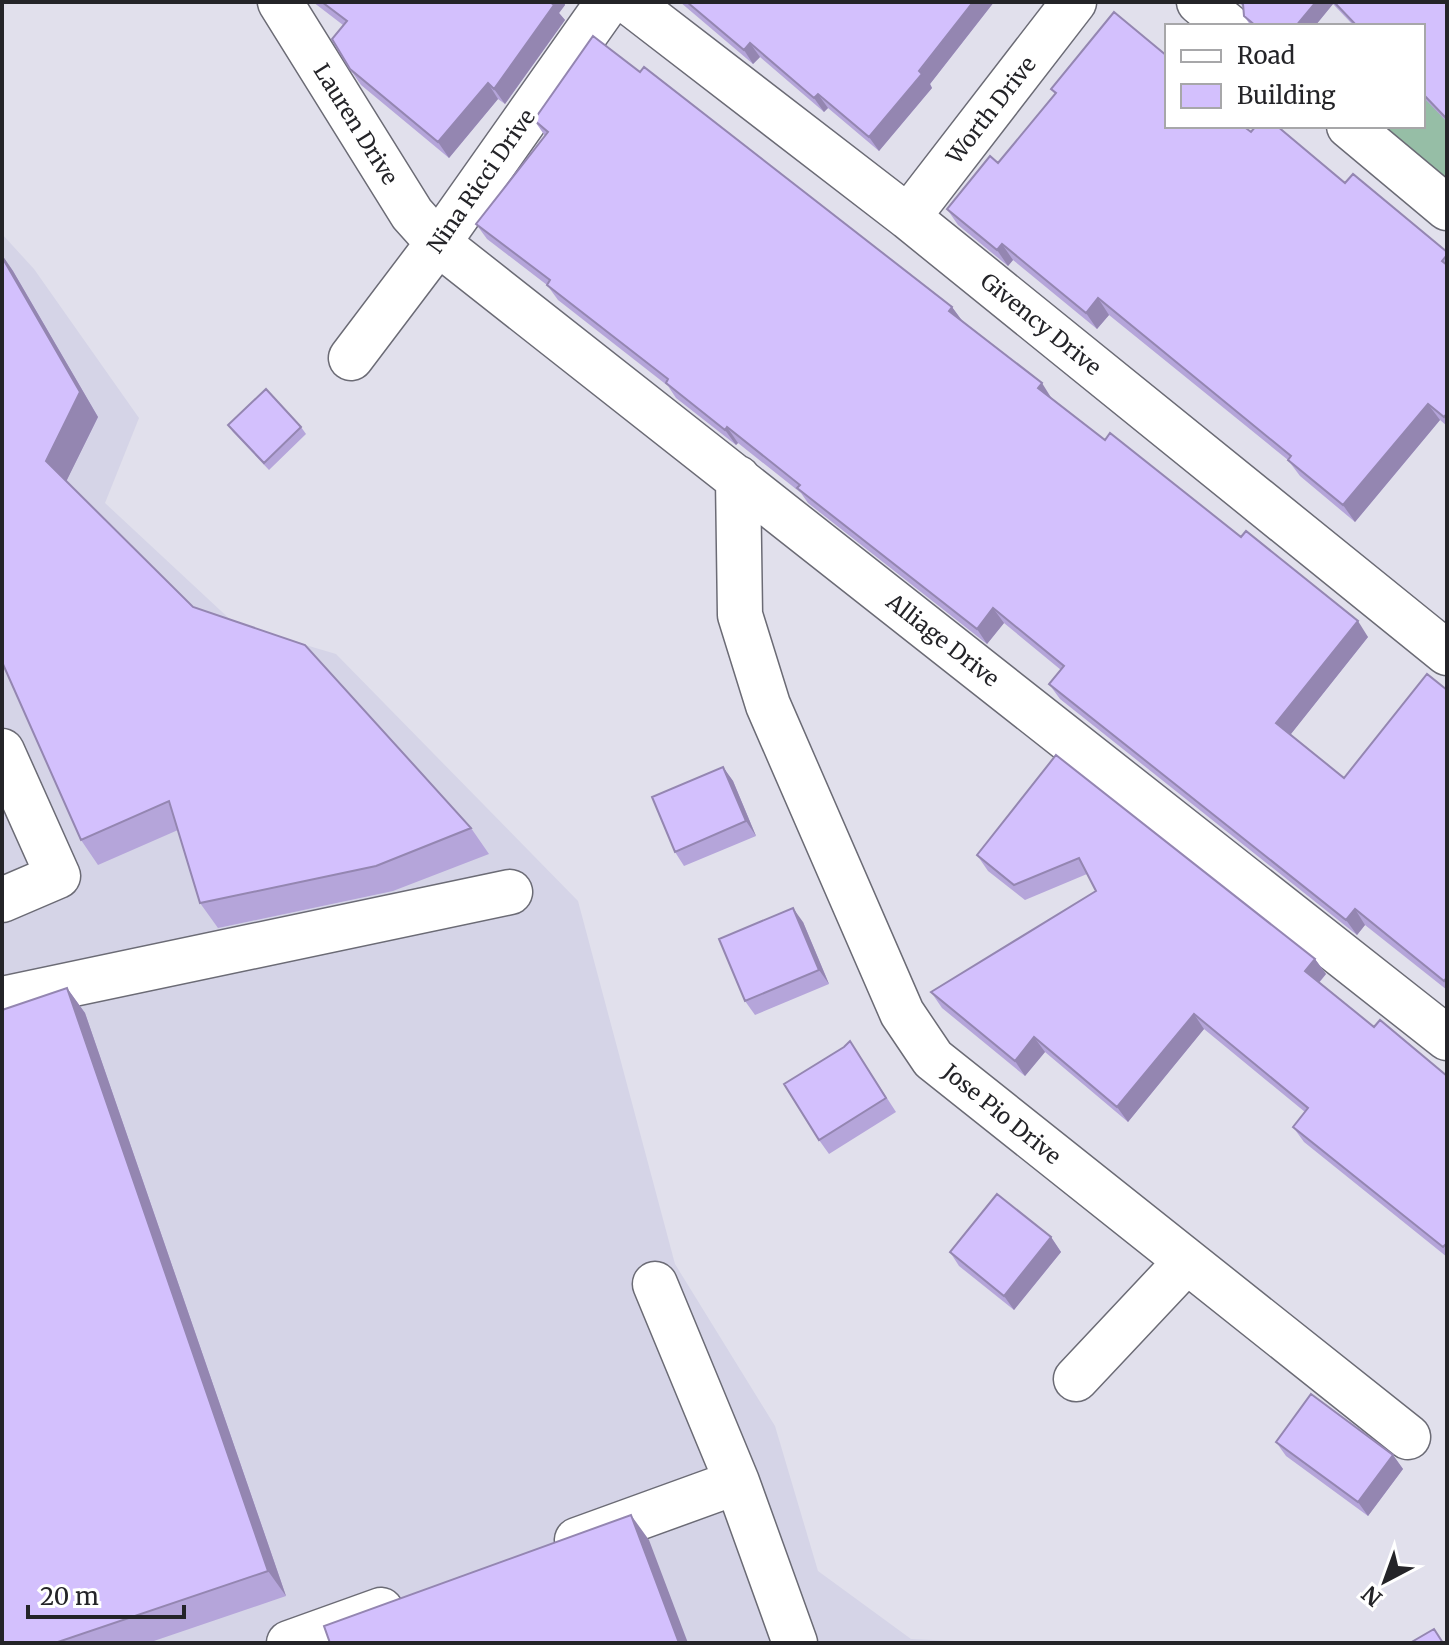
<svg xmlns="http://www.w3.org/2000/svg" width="1449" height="1645" font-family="Merriweather,serif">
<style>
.built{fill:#d5d4e7}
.green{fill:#96bea6}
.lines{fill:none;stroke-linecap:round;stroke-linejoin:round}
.minor-casing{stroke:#6b6b75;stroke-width:47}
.minor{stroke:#fff;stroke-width:44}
.wall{fill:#b5a5da}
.shaded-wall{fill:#9486b1}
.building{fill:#d3c0fd;stroke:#9486b1;stroke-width:2}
.labels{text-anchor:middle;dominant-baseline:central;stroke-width:8;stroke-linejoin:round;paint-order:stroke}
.street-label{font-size:22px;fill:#242428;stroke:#fff}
</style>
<rect width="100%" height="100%" fill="#e1e0ec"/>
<!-- built -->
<path class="built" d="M2 234 34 269 139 418 105 503 235 624 336 654 578 901 675 1264 775 1426 818 1571 911 1639 998 1643H2Z"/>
<!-- green -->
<path class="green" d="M1447 2V182L1381 126H1423V26H1364Z"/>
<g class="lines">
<!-- minor casing -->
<g class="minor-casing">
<path id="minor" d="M280 2 412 214 438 243 1447 1038
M629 2 908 217 1447 653
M1199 2 1228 26
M1349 126 1447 208
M908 217 1074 2
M351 358 438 243 608 2
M738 478 740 615 768 705 902 1013 933 1059 1408 1437
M2 751 58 876 2 900
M2 999 510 892
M655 1284 737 1482 795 1643
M1076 1379 1186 1262
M577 1540 737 1482
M289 1643 381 1610"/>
</g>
<!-- minor -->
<use href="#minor" class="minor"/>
</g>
<!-- wall -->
<path class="wall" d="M313 2H564L565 5 559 13 565 20 505 104 498 99 449 158 361 85 350 69 343 25Z
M680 2H994L930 84 932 88 879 151 828 108 824 112 760 57 753 64Z
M1238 2H1447V122L1423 97V26H1354L1333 4 1315 26H1251L1244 16 1243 6Z
M640 72 952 307 963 322 1052 399 1105 440 1368 637 1290 735 1344 778 1447 690V990L1365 925 1357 935 1060 699 1049 684 1061 670 1004 623 987 644 808 503 801 493 738 443 736 445 676 398 668 386 558 300 547 285 487 239 476 224 545 136 534 120Z
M1051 89 1167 126 1251 132 1345 183 1447 252V426L1440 420 1355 522 1300 476 1288 460 1109 315 1097 329 1013 260 1008 266 958 225 947 209 998 163 1055 94Z
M2 255 13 271 98 417 66 481 193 607 471 828 489 854 393 891 218 928 200 903 178 830 98 865 81 840 2 662Z
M228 425 301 427 306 434 269 470 233 432Z
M1056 755 1315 959 1326 974 1319 983 1374 1027 1447 1076V1257L1304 1142 1293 1127 1305 1112 1204 1029 1128 1122 1045 1052 1025 1076 942 1008 931 992 1096 891 1087 874 1025 900 988 871 977 855Z
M723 767 733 781 756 836 684 866 675 852Z
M803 922 829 984 755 1015 745 1001Z
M67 988 85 1013 286 1596 148 1643H2Z
M850 1041 896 1112 829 1154 819 1140 844 1047Z
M1051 1237 1061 1252 1014 1310 959 1266 950 1252Z
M1276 1442 1393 1455 1403 1469 1368 1516 1286 1456Z"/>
<!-- shaded-wall -->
<path class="shaded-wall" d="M549 2H564L565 5 559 13 565 20 505 104 494 89Z
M973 2H994L930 84 932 88 879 151 869 137Z
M1316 2H1331L1333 4 1315 26H1296Z
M750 43 760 57 753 64 744 50Z
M488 83 498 99 449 158 438 142Z
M818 94 828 108 824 112 814 98Z
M1002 244 1013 260 1008 266 997 250Z
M2 255 13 271 98 417 64 486 46 461Z
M1098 298 1109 315 1097 329 1086 313Z
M952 307 963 322 949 311Z
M1042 383 1052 399 1038 388Z
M1428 404 1440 420 1355 522 1343 505Z
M727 427 738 443 736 445 725 430Z
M993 608 1004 623 987 644 977 629Z
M1358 621 1368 637 1287 739 1276 723Z
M723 767 733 781 756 836 746 821Z
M793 908 803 922 829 984 819 970Z
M1355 909 1365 925 1357 935 1346 920Z
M1315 959 1326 974 1315 987 1305 971Z
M67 988 85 1013 286 1596 268 1571Z
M1194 1014 1204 1029 1128 1122 1117 1107Z
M1034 1037 1045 1052 1025 1076 1015 1061Z
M1051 1237 1061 1252 1014 1310 1004 1296Z
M1393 1455 1403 1469 1368 1516 1358 1502Z
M631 1515 649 1540 688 1643H679Z"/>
<!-- building -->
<path class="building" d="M322 2H550L554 5 494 89 488 83 438 142 350 69 332 39 347 21Z
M687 2H973L919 71 922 74 869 137 818 94 814 98 750 43 744 50Z
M1241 2H1316L1296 26H1256L1244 16 1243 4Z
M1334 2H1447V119L1423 94V26H1357Z
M1114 12 1167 56V126H1243L1251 132 1256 126H1277L1345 183 1353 174 1447 252V255L1442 261 1447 265V413L1444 417 1428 404 1343 505 1288 460 1291 456 1098 298 1086 313 1002 244 997 250 947 209 990 156 998 163 1056 93 1051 89Z
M593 36 640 72 644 67 952 307 949 311 1042 383 1038 388 1105 440 1110 433 1241 537 1246 531 1358 621 1276 723 1344 778 1427 674 1447 690V977L1444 981 1355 909 1346 920 1049 684 1064 666 993 608 977 629 797 488 800 485 727 427 725 430 666 383 668 379 547 285 550 280 476 224 548 132 534 120Z
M2 257 80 392 46 461 193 607 305 645 471 828 376 866 200 903 169 801 81 840 2 662Z
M266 389 301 427 264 463 228 425Z
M1056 755 1315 959 1305 971 1374 1027 1380 1020 1447 1076V1243L1443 1247 1293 1127 1308 1108 1194 1014 1117 1107 1034 1037 1015 1061 931 992 1096 891 1079 858 1014 885 977 855Z
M723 767 746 821 675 852 652 797Z
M793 908 819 970 745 1001 719 939Z
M67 988 268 1571 55 1643H2V1010Z
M850 1041 886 1098 819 1140 784 1084 844 1047Z
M997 1194 1051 1237 1004 1296 950 1252Z
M1311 1394 1393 1455 1358 1502 1276 1442Z
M631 1515 679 1643H330L324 1626Z
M1434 1629 1443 1643H1410Z"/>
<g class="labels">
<!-- street labels -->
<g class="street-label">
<text transform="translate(991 110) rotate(-52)">Worth Drive</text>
<text transform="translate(356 124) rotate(58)">Lauren Drive</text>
<text transform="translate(481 181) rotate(-55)">Nina Ricci Drive</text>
<text transform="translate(1041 324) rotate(39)">Givency Drive</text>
<text transform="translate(943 640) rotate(38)">Alliage Drive</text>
<text transform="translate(1002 1114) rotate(39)">Jose Pio Drive</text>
</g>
</g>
<!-- border -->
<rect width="1449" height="1645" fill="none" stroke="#242428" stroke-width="8"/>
<!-- legend -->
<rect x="1165" y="24" width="260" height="104" fill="#ffffff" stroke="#a7a7a9" stroke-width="2"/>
<rect x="1181" y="50" width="40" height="12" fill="#ffffff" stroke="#a7a7a9" stroke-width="2"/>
<text x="1237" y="64" font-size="24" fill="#242428">Road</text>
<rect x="1181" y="84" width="40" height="24" fill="#d3c0fd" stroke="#a7a7a9" stroke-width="2"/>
<text x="1237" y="104" font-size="24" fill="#242428">Building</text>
<!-- north arrow -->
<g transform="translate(1385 1581) rotate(221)" stroke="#ffffff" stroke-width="6" paint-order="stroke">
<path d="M0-6L14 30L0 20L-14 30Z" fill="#242428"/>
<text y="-12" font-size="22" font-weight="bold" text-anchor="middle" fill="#242428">N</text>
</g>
<!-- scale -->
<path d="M28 1605v12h156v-12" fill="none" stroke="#242428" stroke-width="4"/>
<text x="40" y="1605" font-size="24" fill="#242428" stroke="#ffffff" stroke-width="6" paint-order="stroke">20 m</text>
</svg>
